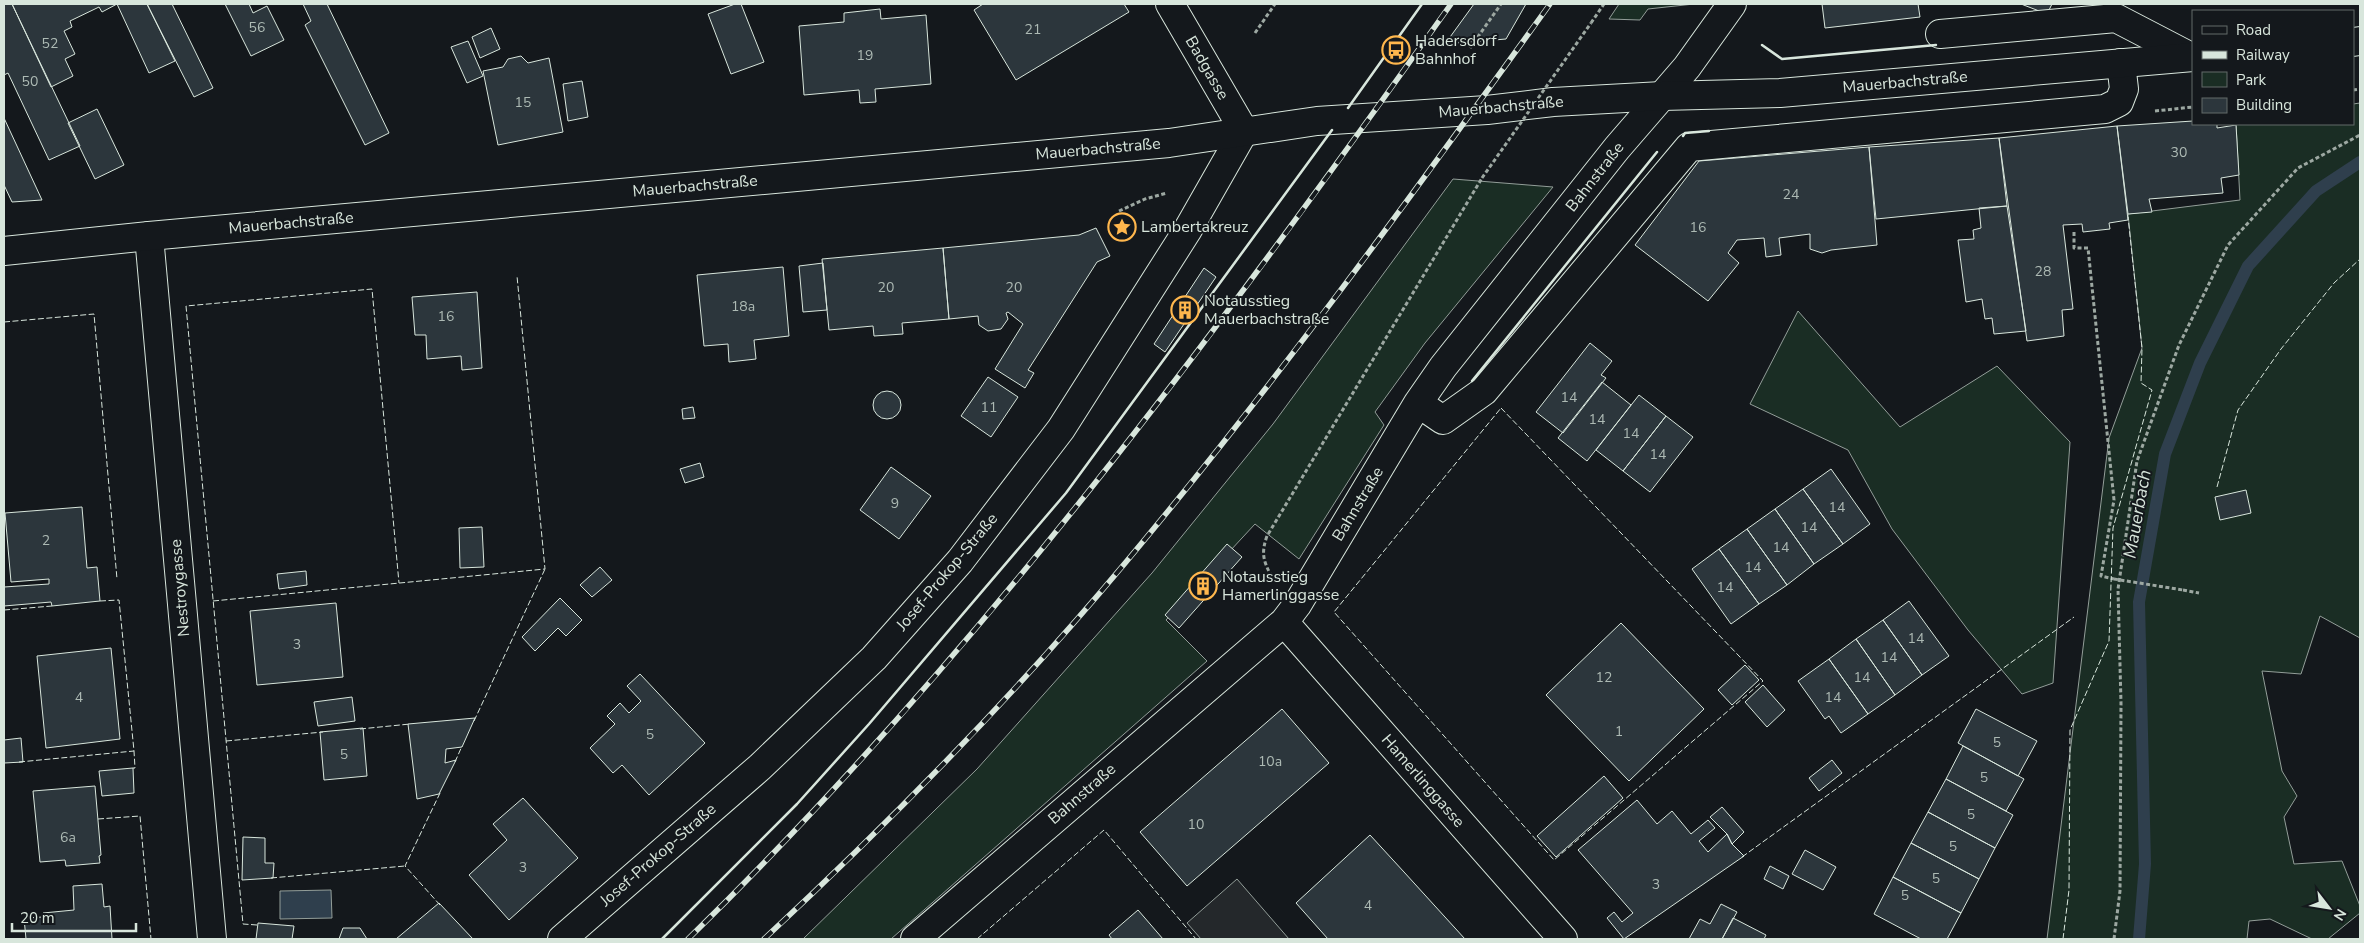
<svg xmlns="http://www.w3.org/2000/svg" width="2364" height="943" font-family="'Nunito Sans',sans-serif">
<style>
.green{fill:#1a2d24;stroke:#939e99}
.parking{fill:#24282b;stroke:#939e99}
.water{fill:#2f3f4d;stroke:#939e99}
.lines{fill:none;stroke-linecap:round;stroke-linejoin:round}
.stream{stroke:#2f3f4d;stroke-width:12}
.building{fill:#2c363c;stroke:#d8e6dc}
.minor-casing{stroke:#d8e6dc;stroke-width:30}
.major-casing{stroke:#d8e6dc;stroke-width:30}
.path{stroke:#9da8a2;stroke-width:3;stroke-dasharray:4 2.5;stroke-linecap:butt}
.minor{stroke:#14181c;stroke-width:28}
.major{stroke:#14181c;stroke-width:28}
.rail-casing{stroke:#d8e6dc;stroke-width:5.5}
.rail{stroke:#14181c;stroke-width:4;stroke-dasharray:11;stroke-linecap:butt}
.path-bridge{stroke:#9da8a2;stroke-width:3;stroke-dasharray:4 2.5;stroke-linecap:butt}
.fence{stroke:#d8e6dc;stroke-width:1;stroke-dasharray:6 2.5;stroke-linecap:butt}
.wall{stroke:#d8e6dc;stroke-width:2.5}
.labels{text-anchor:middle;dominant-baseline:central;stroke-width:4;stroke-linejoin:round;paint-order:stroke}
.number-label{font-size:14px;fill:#adbab4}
.poi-label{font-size:16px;fill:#d8e6dc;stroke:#14181c;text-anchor:start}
.street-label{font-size:16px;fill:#d8e6dc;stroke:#14181c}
.water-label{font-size:18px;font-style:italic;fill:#d8e6dc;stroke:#14181c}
</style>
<rect width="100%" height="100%" fill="#14181c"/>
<!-- green -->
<path class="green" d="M1619 4H1694L1648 9 1640 20 1609 19Z
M2360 103V638L2320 616 2301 674 2262 671 2282 771 2297 796 2284 817 2294 864 2342 861 2360 906V913L2328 939H2312L2270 919 2249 921 2247 939H2047L2109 438 2142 348 2128 214 2240 200 2236 124H2353V104Z
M1453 179 1553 187 1425 343 1375 412 1384 425 1299 559 1255 524 1166 620 1207 661 891 939H803L977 769 1152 573 1273 424Z
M1798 311 1900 427 1997 366 2070 442 2053 683 2022 694 1968 630 1892 529 1848 450 1750 404Z"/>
<!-- parking -->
<path class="parking" d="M1237 879 1289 939H1201L1187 923Z"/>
<!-- water -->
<path class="water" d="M331 890 332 918 280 919V891Z"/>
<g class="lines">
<!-- stream -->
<path class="stream" d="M2139 939 2145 864 2139 602 2165 454 2200 363 2248 266 2316 191 2360 162"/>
</g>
<!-- building -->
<path class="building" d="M4 4H12L80 146 49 160 8 73 4 75Z
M12 4H147L175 61 149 73 117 4 102 12 99 7 70 21 72 27 64 31 75 54 65 59 73 76 51 87Z
M147 4H172L213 88 194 97Z
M225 4H249L253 13 267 6 284 40 251 56Z
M303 4H327L389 133 365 145 305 25 311 21Z
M735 4H741L764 62 731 74 708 14Z
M983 4H1124L1129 12 1016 80 974 10Z
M1474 4H1526L1506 39 1445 44Z
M1822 4H1918L1920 17 1825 28Z
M2021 4H2052L2047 14Z
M880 9 881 19 926 15 931 84 875 89 876 102 860 103 859 90 804 95 799 26 844 22V13Z
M491 28 500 49 480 58 472 37Z
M468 41 483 76 467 83 451 47Z
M521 56 528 63 549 58 563 132 498 145 483 71 503 67 508 59Z
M582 81 588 117 568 121 563 84Z
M97 109 124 165 95 179 68 123Z
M4 118 42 200 12 202 4 185Z
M2193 121V124H2217V128L2236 125 2239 175 2221 178 2223 193 2149 199 2152 212 2128 214 2117 126Z
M2117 126 2128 220 2109 223 2110 229 2083 232 2082 224 2063 225 2073 309 2062 310 2064 336 2027 341 1999 138Z
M1999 138 2007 206 1876 219 1869 147Z
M1869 147 1877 245 1831 250 1822 253 1810 249V234L1779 238 1781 255 1766 257 1764 238 1737 240 1728 253 1739 263 1708 301 1635 245 1699 161Z
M2007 206 2026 331 1994 334 1992 318 1985 319 1982 299 1966 302 1958 240 1974 239 1973 230 1981 228 1979 208Z
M1096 228 1110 256 1097 262 1028 370 1034 373 1025 388 995 369 1023 324 1008 312 1006 313 1008 319 1001 329 988 331 979 325 978 316 949 319 943 248 1079 235Z
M943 248 949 319 902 323 903 334 874 336 873 326 829 330 822 259Z
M823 263 827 310 803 312 799 266Z
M783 267 789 336 754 340 756 359 729 362 728 344 704 346 697 275Z
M1204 268 1216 277 1165 352 1154 344Z
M477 292 482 368 462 370 461 356 427 359 426 335H415L412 297Z
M1590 343 1612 361 1601 375 1606 378 1563 433 1536 412Z
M988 377 1018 397 991 437 961 416Z
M1602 382 1631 405 1587 461 1558 438Z
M873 405a14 14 0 1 1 28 0a14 14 0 1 1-28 0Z
M1639 395 1666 416 1623 471 1596 450Z
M693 407 695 418 683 419 682 409Z
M1666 416 1693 437 1650 492 1623 471Z
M700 463 704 477 685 483 680 469Z
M891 467 931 496 899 539 860 510Z
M1831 469 1870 524 1843 544 1803 489Z
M1803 489 1843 544 1814 564 1775 509Z
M2246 490 2251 513 2220 520 2215 497Z
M82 507 87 568 97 567 100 601 52 606 51 602 4 606V587L49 584V579L11 582 5 513Z
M1775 509 1814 564 1787 585 1747 529Z
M482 527 484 567 460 568 459 528Z
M1747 529 1787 585 1759 604 1719 549Z
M1227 544 1242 557 1179 628 1165 615Z
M1719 549 1759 604 1731 624 1692 569Z
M600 567 612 580 592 597 580 585Z
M306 571 307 585 279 589 277 574Z
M560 598 582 620 566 636 558 628 535 651 522 637Z
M1909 601 1949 656 1922 675 1883 620Z
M336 603 343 677 257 685 250 611Z
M1883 620 1922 675 1895 695 1856 639Z
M1621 623 1704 709 1629 781 1546 695Z
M1856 639 1895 695 1868 714 1829 659Z
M111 648 120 739 46 748 37 656Z
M1829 659 1868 714 1841 733 1829 716 1825 719 1798 681Z
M1745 665 1759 680 1732 705 1718 690Z
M640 674 705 743 649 795 622 765 613 773 590 748 615 724 607 716 620 703 629 713 641 701 627 686Z
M1763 685 1785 710 1767 727 1745 702Z
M352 697 355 721 318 726 314 702Z
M1282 709 1329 763 1187 886 1140 832Z
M1976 709 2037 741 2018 776 1958 743Z
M475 718 462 747 446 749 445 763 456 760 439 794 417 799 408 724Z
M363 728 367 776 324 780 320 732Z
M21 738 23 762 4 763V740Z
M1963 746 2024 779 2006 811 1946 779Z
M1832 760 1842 773 1819 791 1809 778Z
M133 768 134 793 102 796 99 771Z
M1604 776 1623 798 1556 857 1537 836Z
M1946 779 2013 815 1995 848 1928 812Z
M95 786 101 855 99 856 100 863 66 866 65 860 40 862 33 791Z
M523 798 578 858 509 920 469 875 507 840 493 824Z
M1637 800 1657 824 1672 811 1691 834 1708 820 1715 828 1699 841 1708 852 1727 834 1732 844 1744 856 1624 939 1607 918 1614 912 1622 922 1633 913 1578 850Z
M1722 807 1744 832 1732 844 1727 834 1710 817Z
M1928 812 1995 848 1979 879 1911 843Z
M1370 835 1404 872 1465 939H1328L1296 903Z
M243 837 265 838V863H274L273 878 242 880Z
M1911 843 1979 879 1961 913 1893 877Z
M1805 850 1836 867 1823 890 1792 874Z
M1770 866 1789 876 1783 889 1764 879Z
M1893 877 1961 913 1947 939H1921L1874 914Z
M102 884 104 907 110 906 112 939H26L24 918 43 917V913L74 910 73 886Z
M439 903 473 939H396Z
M1721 904 1737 912 1722 939H1689L1700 919 1710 924Z
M1138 910 1163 939H1112L1109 935Z
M1733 918 1766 935 1764 939H1722Z
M258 923 294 926 292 939H256Z
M343 928H360L367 939H339Z"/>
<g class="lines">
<!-- minor casing -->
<g class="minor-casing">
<path id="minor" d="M1940 34 2116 18 2191 57
M149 236 212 939
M1418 403 1443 420 1484 391 1689 147 2105 109 2119 102 2124 89 2121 63
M1284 622 1563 939
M562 939 760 767 874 658 960 561 1061 429 1187 231 1244 131
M915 939 1284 622 1297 605 1418 403 1443 367 1617 148 1687 67 1732 4"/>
</g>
<!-- major casing -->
<g class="major-casing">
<path id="major" d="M1170 4 1244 131
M2353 42 2360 41
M4 251 149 236 1169 143 1317 121 1487 110 1553 102 1662 96 1780 93 2193 57"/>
</g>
<!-- path -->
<path class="path" d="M1591 23 1604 4
M1255 33 1275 4
M1470 48 1501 4
M2353 90 2360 89
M2155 111 2193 107
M1119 211 1145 199 1167 193
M2074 232V248H2088L2114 500 2101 576 2114 579
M1272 577C1263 561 1261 553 1267 536L1482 178
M2183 590 2199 593
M2114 939 2120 891 2121 703 2118 589 2137 461 2179 345 2228 245 2298 168 2360 135"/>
<!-- minor -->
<use href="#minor" class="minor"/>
<!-- major -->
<use href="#major" class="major"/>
<!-- rail casing -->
<g class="rail-casing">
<path id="rail" d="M688 939C977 657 1218 332 1451 4
M764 939C891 821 1014 696 1126 562 1276 383 1413 194 1550 4"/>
</g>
<!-- rail -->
<use href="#rail" class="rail"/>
<!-- path-bridge -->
<path class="path-bridge" d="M1482 178 1591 23
M2114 579 2183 590"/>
<!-- fence -->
<path class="fence" d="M4 322 94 314 117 579
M1501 408 1763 681 1554 860 1334 612Z
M2217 487 2238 410 2281 349 2334 283 2360 259
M100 601 119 600 134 751 135 768H133
M213 601 545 569 517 276
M4 610 52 606
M474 721 545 569
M360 729 410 724
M226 741 323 732
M19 762 134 751
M455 762 462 746
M98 819 140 816 151 939
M1742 857 2074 617
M271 878 405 866
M440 905 405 866 441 791
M257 925 243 924 186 306 372 289 399 583
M977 939 1104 830 1196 939
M2063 939 2069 890 2070 730 2109 641 2113 528 2152 390 2141 383 2142 348 2128 217"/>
<!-- wall -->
<path class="wall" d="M1762 45 1782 59 1936 45
M1348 108 1422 4
M1683 136 1685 133 1709 131
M1472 381 1657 152
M662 939 797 804 869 724 1066 493 1332 130"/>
</g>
<!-- icons -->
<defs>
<g id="bus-ring" transform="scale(1.4375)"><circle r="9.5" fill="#14181c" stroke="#ffb74d" stroke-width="1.5"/><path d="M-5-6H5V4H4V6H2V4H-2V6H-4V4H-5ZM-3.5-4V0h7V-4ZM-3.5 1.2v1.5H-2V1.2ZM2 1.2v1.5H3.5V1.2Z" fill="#ffb74d"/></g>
<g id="sight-ring" transform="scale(1.4375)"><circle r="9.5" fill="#14181c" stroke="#ffb74d" stroke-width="1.5"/><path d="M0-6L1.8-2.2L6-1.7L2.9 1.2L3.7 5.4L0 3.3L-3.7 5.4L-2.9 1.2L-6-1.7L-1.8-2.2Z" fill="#ffb74d"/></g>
<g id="building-ring" transform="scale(1.4375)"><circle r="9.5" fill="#14181c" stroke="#ffb74d" stroke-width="1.5"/><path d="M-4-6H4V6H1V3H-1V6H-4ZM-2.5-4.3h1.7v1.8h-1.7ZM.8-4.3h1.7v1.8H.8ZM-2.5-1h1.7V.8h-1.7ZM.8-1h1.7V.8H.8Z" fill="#ffb74d"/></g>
</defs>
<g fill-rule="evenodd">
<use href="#bus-ring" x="1396" y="50"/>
<use href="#sight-ring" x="1122" y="227"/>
<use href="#building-ring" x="1185" y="310"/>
<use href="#building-ring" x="1203" y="586"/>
</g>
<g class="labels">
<!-- number labels -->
<g class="number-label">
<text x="257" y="27">56</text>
<text x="1033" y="29">21</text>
<text x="50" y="43">52</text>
<text x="865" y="55">19</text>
<text x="30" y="81">50</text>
<text x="523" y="102">15</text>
<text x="2179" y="152">30</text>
<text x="1791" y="194">24</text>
<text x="1698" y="227">16</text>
<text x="2043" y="271">28</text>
<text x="886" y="287">20</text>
<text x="1014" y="287">20</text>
<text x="743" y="306">18a</text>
<text x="446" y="316">16</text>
<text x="1569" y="397">14</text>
<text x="989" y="407">11</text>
<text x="1597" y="419">14</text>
<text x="1631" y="433">14</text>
<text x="1658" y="454">14</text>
<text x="895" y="503">9</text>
<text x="1837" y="507">14</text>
<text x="1809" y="527">14</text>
<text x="46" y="540">2</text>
<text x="1781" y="547">14</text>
<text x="1753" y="567">14</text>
<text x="1725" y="587">14</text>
<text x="1916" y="638">14</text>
<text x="297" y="644">3</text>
<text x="1889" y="657">14</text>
<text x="1604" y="677">12</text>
<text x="1862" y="677">14</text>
<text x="79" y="697">4</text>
<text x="1833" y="697">14</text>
<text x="1619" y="731">1</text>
<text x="650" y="734">5</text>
<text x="1997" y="742">5</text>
<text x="344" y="754">5</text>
<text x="1270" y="761">10a</text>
<text x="1984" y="777">5</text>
<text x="1971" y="814">5</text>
<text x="1196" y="824">10</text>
<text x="68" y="837">6a</text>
<text x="1953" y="846">5</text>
<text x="523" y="867">3</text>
<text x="1936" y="878">5</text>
<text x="1656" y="884">3</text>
<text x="1905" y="895">5</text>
<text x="1368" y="905">4</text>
</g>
<!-- poi labels -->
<g class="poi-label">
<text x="1415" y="41">Hadersdorf<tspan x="1415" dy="18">Bahnhof</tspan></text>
<text x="1141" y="227">Lambertakreuz</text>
<text x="1204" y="301">Notausstieg<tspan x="1204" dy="18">Mauerbachstraße</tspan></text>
<text x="1222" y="577">Notausstieg<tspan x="1222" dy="18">Hamerlinggasse</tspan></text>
</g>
<!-- street labels -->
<g class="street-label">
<text transform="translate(1207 68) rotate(60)">Badgasse</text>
<text transform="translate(1905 82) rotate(-5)">Mauerbachstraße</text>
<text transform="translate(1501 107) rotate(-5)">Mauerbachstraße</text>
<text transform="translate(1098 149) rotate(-5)">Mauerbachstraße</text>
<text transform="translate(1595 177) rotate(-52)">Bahnstraße</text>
<text transform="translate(695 186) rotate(-5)">Mauerbachstraße</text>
<text transform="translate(291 223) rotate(-5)">Mauerbachstraße</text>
<text transform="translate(1358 504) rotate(-59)">Bahnstraße</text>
<text transform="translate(947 572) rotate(-50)">Josef-Prokop-Straße</text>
<text transform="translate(180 588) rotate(-95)">Nestroygasse</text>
<text transform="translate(1423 781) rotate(49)">Hamerlinggasse</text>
<text transform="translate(1082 794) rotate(-41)">Bahnstraße</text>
<text transform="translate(658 855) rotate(-41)">Josef-Prokop-Straße</text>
</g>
<!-- water labels -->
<g class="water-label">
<text transform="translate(2137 514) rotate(-80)">Mauerbach</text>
</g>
</g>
<!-- border -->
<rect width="2364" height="943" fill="none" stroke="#d8e6dc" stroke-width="10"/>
<!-- legend -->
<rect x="2192" y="10" width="162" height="115" fill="#14181c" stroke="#626a69"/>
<rect x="2202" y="26" width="25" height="8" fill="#14181c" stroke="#626a69"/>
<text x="2236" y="35" font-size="15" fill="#d8e6dc">Road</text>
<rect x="2202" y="51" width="25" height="8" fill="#d8e6dc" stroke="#626a69"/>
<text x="2236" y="60" font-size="15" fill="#d8e6dc">Railway</text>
<rect x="2202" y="72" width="25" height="15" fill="#1a2d24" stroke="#626a69"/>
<text x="2236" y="85" font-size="15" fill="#d8e6dc">Park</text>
<rect x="2202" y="98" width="25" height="15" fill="#2c363c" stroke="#626a69"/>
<text x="2236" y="110" font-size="15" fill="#d8e6dc">Building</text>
<!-- north arrow -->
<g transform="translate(2329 908) rotate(121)" stroke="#14181c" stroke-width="4" paint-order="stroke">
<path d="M0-4L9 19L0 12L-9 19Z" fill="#d8e6dc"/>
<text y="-8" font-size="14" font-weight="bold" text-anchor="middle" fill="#d8e6dc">N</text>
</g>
<!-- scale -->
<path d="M12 923v8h124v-8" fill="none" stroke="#d8e6dc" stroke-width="2.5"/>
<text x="20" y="923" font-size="15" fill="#d8e6dc" stroke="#14181c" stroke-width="4" paint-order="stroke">20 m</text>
</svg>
